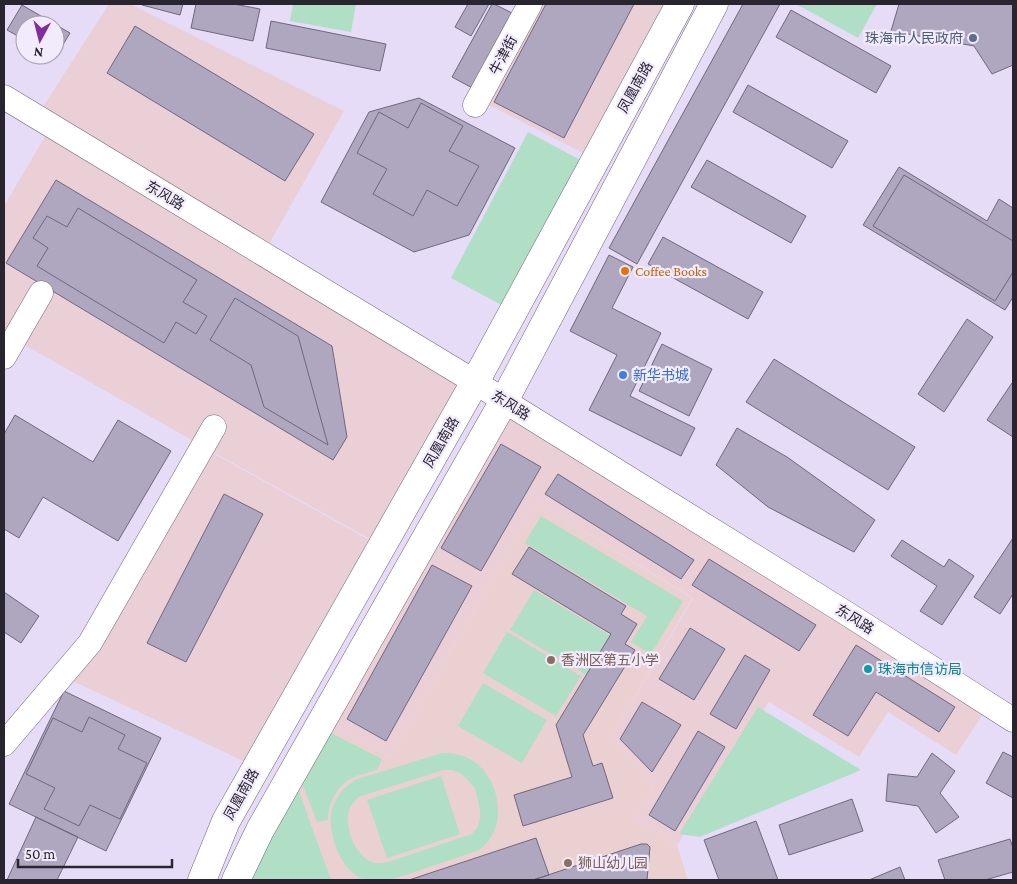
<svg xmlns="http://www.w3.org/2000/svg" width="1017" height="884" font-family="'Crimson Pro','Noto Sans SC',serif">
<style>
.commercial{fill:#ead0d6}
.education{fill:#ebd0d1}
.green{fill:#b0dfc5;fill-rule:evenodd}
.building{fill:#afa6bf;stroke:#70677f}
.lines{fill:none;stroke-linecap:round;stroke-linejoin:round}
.minor-casing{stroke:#71677f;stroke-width:25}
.major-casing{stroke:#71677f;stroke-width:29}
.minor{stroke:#fff;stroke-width:24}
.major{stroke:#fff;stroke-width:28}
.service-dot{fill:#5c6f8a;stroke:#f1ebfc;stroke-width:2}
.food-dot{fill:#e8710a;stroke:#f1ebfc;stroke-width:2}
.shop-dot{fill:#3f7fe0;stroke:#f1ebfc;stroke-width:2}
.education-dot{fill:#8d6e63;stroke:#f1ebfc;stroke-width:2}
.culture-dot{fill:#0f9aa8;stroke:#f1ebfc;stroke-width:2}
.labels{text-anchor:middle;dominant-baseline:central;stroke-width:4.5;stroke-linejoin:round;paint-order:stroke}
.service-label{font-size:14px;fill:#4e5e75;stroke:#f1ebfc;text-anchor:end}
.street-label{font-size:14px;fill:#29252f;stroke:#f1ebfc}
.food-label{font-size:14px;fill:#c56008;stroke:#f1ebfc;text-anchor:start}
.shop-label{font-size:14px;fill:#366cbe;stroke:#f1ebfc;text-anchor:start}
.education-label{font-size:14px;fill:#785e54;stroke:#f1ebfc;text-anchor:start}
.culture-label{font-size:14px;fill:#0d838f;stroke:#f1ebfc;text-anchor:start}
</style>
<rect width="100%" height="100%" fill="#e6dcf7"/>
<!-- commercial -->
<path class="commercial" d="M109 4H130L344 111 264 253 37 116Z
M535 4H679L595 159 485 103Z
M50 128 472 382 381 545 202 446 4 333V206Z
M504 401 989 705 956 755 888 712 859 757 769 702 677 845 634 819 653 786 612 737 693 598 536 502 390 757 322 722Z
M204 448 380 546 254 766 64 677Z"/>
<!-- education -->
<path class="education" d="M536 502 692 598 612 737 653 786 634 819 677 845 688 880H331L293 774 322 722 390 757Z"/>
<!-- green -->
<path class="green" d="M293 4H356L351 32 290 21Z
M796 4H877L858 38Z
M528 132 586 163 509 309 451 278Z
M541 516 683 601 651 654 631 642 647 616 525 543Z
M534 590 611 636 587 675 510 630Z
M507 632 581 676 556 716 483 673Z
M483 683 547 720 522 763 458 726Z
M758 707 861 770 700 837 679 834Z
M323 729 382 759 377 770C368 773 357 775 350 779 336 787 328 805 328 820L317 822 298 773Z
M442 753C450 753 460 754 468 758 501 774 510 829 479 850 463 856 447 861 432 866 411 873 391 882 369 880 342 878 326 832 332 809 336 796 344 787 355 780ZM443 770H452L462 774 475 788 480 809V819L477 828 472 834 388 862C383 863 377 864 372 862 356 856 346 831 348 814 349 807 354 802 358 797Z
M293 774 331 880H236Z
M441 776 460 834 387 858 367 800Z"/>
<!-- building -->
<path class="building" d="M143 4H183L180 15 142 5Z
M196 4H234L260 9 253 41 191 28Z
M468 4H489L471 36 455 27Z
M492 4H494L516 15 476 90 452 77Z
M546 4H634L564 138 494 102Z
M743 4H780L637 264 609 248Z
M899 4H1013V65L992 74 974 46 891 31Z
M22 5 70 33 55 58 51 55H55V25H25V40L7 30Z
M791 10 891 66 876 93 776 37Z
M271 21 386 44 380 71 266 48Z
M135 26 314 134 285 181 107 73Z
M748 85 848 141 832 168 733 112Z
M419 98 515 148 469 235 414 252 321 202 369 112Z
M421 103 463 126 449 151 479 166 457 206 427 190 413 216 373 194 387 169 357 153 379 112 408 128Z
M707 160 806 216 791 243 691 187Z
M899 167 987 221 999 199 1013 208V297L1005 310 863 225Z
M904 175 1013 241V272L995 301 873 226Z
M56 180 332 346 347 437 333 460 6 263Z
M78 208 197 280 183 302 207 316 196 334 176 322 164 343 37 266 48 248 33 238 47 216 67 227Z
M663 237 763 292 748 319 648 264Z
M609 255 633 267 612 308 661 333 630 396 695 428 681 456 589 410 617 355 570 331Z
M235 298 298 336 328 445 264 407 251 365 210 340Z
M967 319 993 337 944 412 918 394Z
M662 344 712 369 689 416 639 391Z
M774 359 915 447 888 490 746 402Z
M1012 383H1013V437L987 420Z
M15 415 93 462 118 420 171 451 118 541 43 497 19 538 4 529V434Z
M737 428 787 457 875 520 854 552 768 507 716 465Z
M501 444 541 467 481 571 441 548Z
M558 474 694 560 681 579 545 494Z
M224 494 263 514 186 662 147 643Z
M1013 538V594L1000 614 974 597Z
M902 540 944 567 949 559 974 576 942 625 920 611 937 586 891 556Z
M529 547 626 606 621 614 637 624 625 644 635 650 583 735 593 766 602 763 613 798 523 826 514 795 572 777 556 725 611 634 512 574Z
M709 559 816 625 799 651 692 585Z
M432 565 472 586 386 741 347 719Z
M4 592 39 616 21 643 4 632Z
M690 628 725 649 694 700 659 679Z
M856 645 955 707 939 732 876 692 848 736 813 715Z
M745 655 770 670 736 729 710 714Z
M64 691 161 738 106 851 9 804Z
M642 702 681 725 652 772 620 739Z
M89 717 125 735 118 749 147 763 120 819 90 805 79 826 44 809 55 788 26 774 53 718 82 732Z
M698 731 725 747 675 831 649 815Z
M1003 752 1013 757V798L986 783Z
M932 753 955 771 940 793 959 817 936 833 918 806 886 801 888 774 917 777Z
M852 799 863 831 789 855 779 825Z
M36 817 78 837 57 880H7Z
M756 821 778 880H719L704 840Z
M536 838 549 875 533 880H409Z
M1010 839 1013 848V872L985 880H945L938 860Z
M641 844H647L650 847 647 880H533Z
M900 867 905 880H869Z"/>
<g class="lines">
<!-- minor casing -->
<g class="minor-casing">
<path id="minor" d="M4 97 475 382 517 409 846 613 1013 720
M475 105 530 4
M4 357 41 293
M4 744 90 643 214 427"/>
</g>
<!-- major casing -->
<g class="major-casing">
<path id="major" d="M202 880 226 821 475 382 680 4
M236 880 260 830 504 401 714 4"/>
</g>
<!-- minor -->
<use href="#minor" class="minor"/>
<!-- major -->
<use href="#major" class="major"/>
</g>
<!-- markers -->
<circle class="service-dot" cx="973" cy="38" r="5"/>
<circle class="food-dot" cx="625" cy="271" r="5"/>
<circle class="shop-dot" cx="623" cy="375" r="5"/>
<g class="education-dot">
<circle cx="551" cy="660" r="5"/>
<circle cx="568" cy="863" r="5"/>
</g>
<circle class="culture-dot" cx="868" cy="669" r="5"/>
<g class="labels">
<!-- service labels -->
<g class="service-label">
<text x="963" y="38">珠海市人民政府</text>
</g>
<!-- street labels -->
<g class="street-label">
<text transform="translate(503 55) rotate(-62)">牛津街</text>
<text transform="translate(635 87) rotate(-61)">凤凰南路</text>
<text transform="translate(165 195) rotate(31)">东风路</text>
<text transform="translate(511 405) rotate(32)">东风路</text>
<text transform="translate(441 442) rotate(-60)">凤凰南路</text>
<text transform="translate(855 619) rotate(32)">东风路</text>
<text transform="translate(241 794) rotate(-61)">凤凰南路</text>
</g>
<!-- food labels -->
<g class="food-label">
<text x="635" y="271">Coffee Books</text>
</g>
<!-- shop labels -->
<g class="shop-label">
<text x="633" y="375">新华书城</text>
</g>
<!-- education labels -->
<g class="education-label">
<text x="561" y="660">香洲区第五小学</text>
<text x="578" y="863">狮山幼儿园</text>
</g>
<!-- culture labels -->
<g class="culture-label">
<text x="878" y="669">珠海市信访局</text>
</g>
</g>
<!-- border -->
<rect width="1017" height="884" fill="none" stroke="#29252f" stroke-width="10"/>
<!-- north arrow -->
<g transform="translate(40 40) rotate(187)"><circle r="24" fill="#f1ebfc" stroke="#a19caa"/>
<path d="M0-4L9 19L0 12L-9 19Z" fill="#822d9c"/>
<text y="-8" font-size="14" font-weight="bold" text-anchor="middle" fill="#29252f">N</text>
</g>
<!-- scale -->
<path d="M18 859v8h154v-8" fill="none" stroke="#29252f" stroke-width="2.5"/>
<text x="25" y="859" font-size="15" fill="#29252f" stroke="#f1ebfc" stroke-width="4" paint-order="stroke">50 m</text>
</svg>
